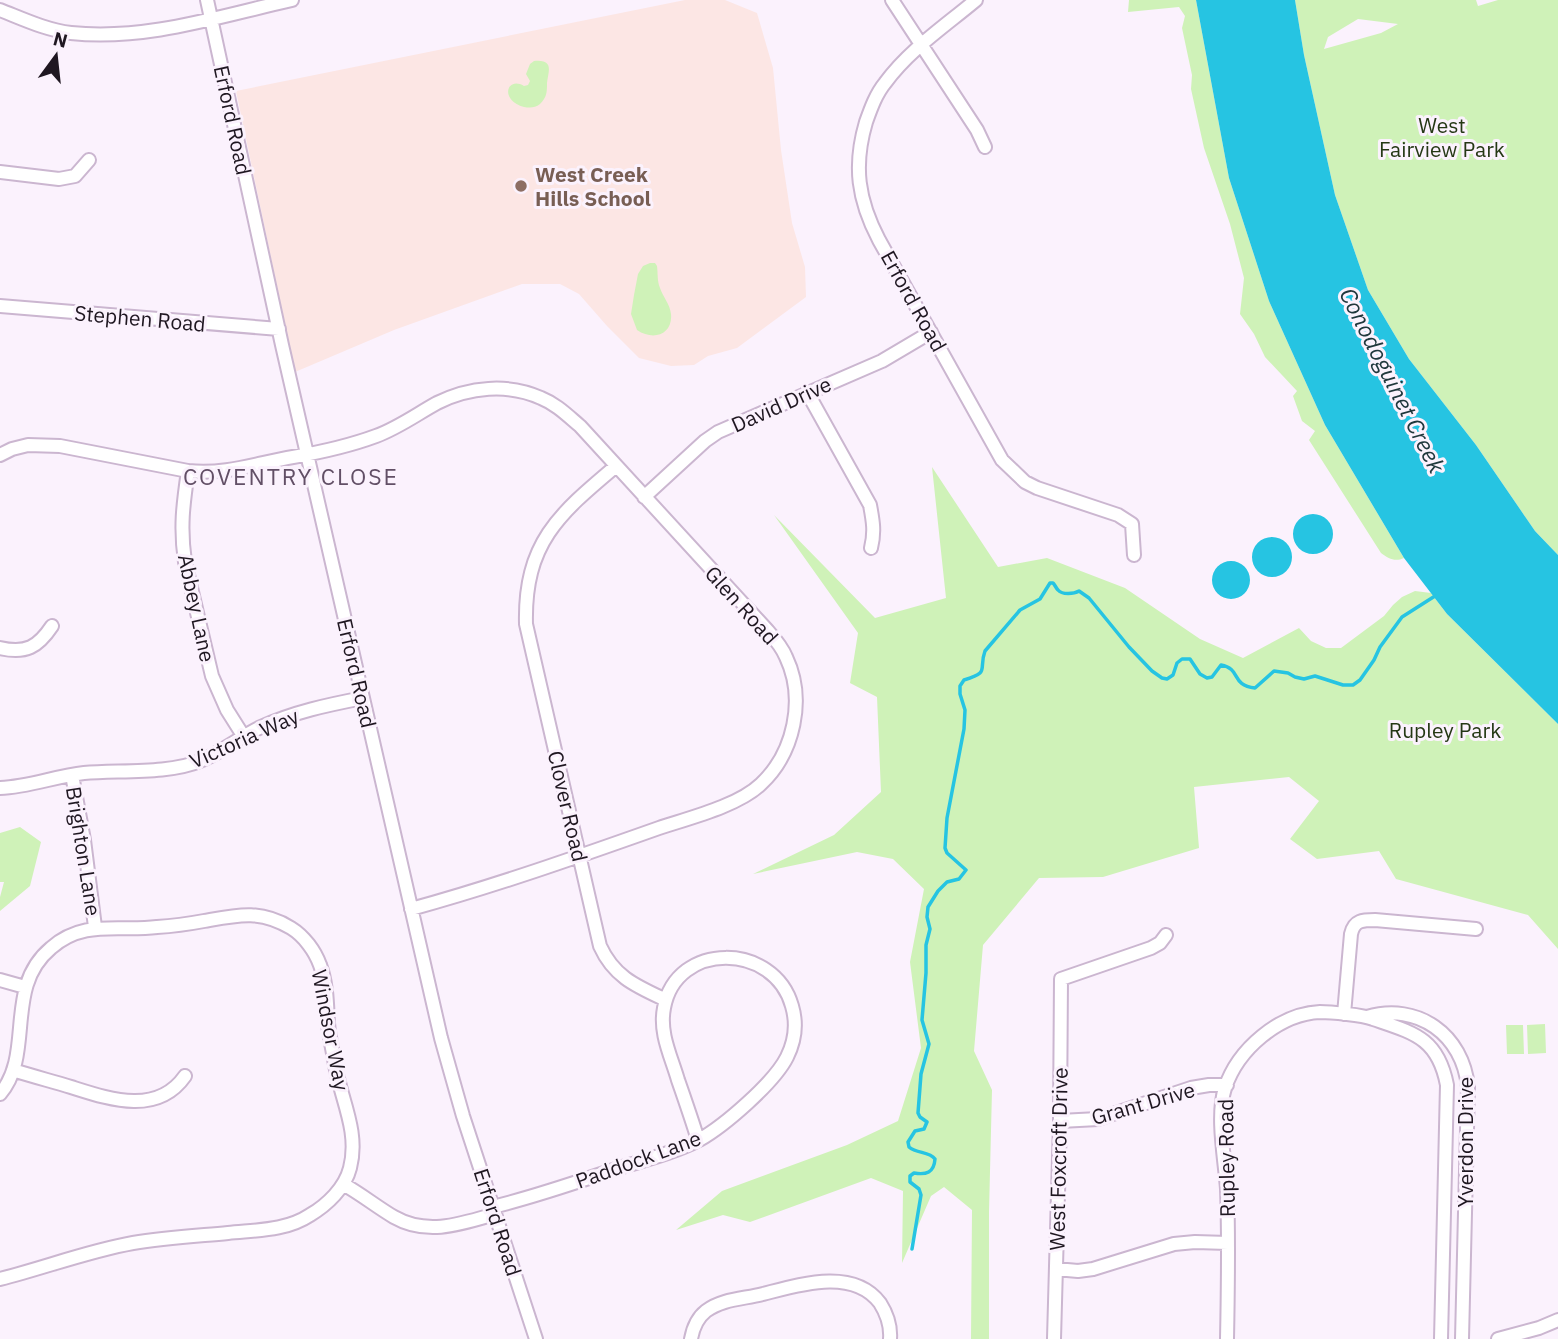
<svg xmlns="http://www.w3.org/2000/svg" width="1558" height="1339" font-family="'IBM Plex Sans',sans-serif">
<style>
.education{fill:#fce6e4}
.green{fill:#cff2b8;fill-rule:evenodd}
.water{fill:#26c4e2}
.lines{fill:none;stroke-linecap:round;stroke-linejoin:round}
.stream{stroke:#26c4e2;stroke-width:3.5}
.minor-casing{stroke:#cbb6d0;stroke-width:16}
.minor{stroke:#fff;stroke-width:12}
.education-dot{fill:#8d6e63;stroke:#fbf2fd;stroke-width:2.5}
.labels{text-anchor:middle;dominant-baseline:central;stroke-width:6;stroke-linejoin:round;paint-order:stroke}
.street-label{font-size:21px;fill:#1f1721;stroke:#fbf2fd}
.park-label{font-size:21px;fill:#253815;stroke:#fbf2fd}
.education-label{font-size:21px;font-weight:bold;fill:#785e54;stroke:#fbf2fd;text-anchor:start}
.water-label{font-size:23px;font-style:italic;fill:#20383d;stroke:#fbf2fd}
.neighbourhood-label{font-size:23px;letter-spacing:2px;fill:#624f66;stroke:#fbf2fd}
</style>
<rect width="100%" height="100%" fill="#fbf2fd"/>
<!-- education -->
<path class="education" d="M685 0H725L757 13 773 68 781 150 792 223 805 267 806 297 737 348 708 356 694 365 671 366 639 358 607 326 579 294 560 284H522L394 330 295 372 236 91Z"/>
<!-- green -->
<path class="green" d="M1129 0H1196L1229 178 1269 301 1325 425 1404 558C1395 562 1389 559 1381 553L1309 440 1315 431 1302 421 1293 396 1297 391 1265 357 1254 334 1240 314 1244 278 1230 224 1204 148 1191 89 1192 75 1182 28 1185 16 1179 7 1128 12Z
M1295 0H1476L1478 6 1498 0H1558V555L1535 531 1476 445 1409 359 1368 290 1335 195 1304 55ZM1358 19 1398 24 1381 33 1324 49 1328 37Z
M534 61C555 59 548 72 547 83 547 92 547 97 540 104 535 108 530 108 524 107 499 100 507 76 524 86L528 85 530 81 526 74 530 64Z
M650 263H655L657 266C658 273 657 281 660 288 663 297 670 304 671 314 673 335 653 341 637 330L631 314 634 295 638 274 643 266Z
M932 467 998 567 1047 558 1125 588 1200 639 1243 658 1299 628 1311 641 1326 648H1341L1384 616 1393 605 1402 597 1415 591 1431 593 1447 614 1558 724V949L1528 915 1396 879 1379 851 1317 859 1290 839 1319 801 1289 777 1194 787 1199 848 1103 877 1039 878 983 945 974 1051 992 1090 989 1212V1339H971L972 1210 944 1187 931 1196 902 1263 903 1191 871 1178 750 1222 723 1215 676 1230 722 1191 847 1145 898 1121 921 1048 910 962 924 889 893 859 857 852 753 874 834 835 881 792 877 697 850 683 858 633 774 515 875 618 946 598Z
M20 827 41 842 30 886 0 911V897L4 882H0V833Z
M1545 1024 1546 1053 1528 1054 1527 1025Z
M1506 1025H1523L1524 1054H1507Z"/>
<!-- water -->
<path class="water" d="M1196 0H1295L1304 55 1335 195 1368 290 1409 359 1476 445 1535 531 1558 555V724L1447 614 1404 558 1325 425 1269 301 1229 178Z
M1293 534a20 20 0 1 1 40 0a20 20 0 1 1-40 0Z
M1252 557a20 20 0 1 1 40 0a20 20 0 1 1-40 0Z
M1212 580a19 19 0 1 1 38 0a19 19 0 1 1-38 0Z"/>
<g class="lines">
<!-- stream -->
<path class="stream" d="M912 1249 921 1195 919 1189 910 1182V1176L914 1173C926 1175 934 1173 935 1159 929 1151 917 1154 909 1147L908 1142 915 1131 924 1129 927 1122 920 1117 918 1113 921 1074 929 1044 922 1020 926 973V945L930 929 927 917 928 907 938 891 947 882 959 879 966 870 947 853 945 848 947 818 964 729 965 710 960 694V686L964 680C991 672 978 670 985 651L1020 610 1040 599 1050 583H1053C1055 585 1056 588 1058 590 1062 595 1074 594 1079 591L1089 598 1129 647 1152 671 1162 678 1167 679 1173 675 1177 663 1182 659H1190L1200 674 1207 678 1212 677 1221 665C1242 669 1230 685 1255 688L1274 671 1288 673 1295 677 1304 679 1315 676 1343 685H1353L1360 680 1374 660 1380 647 1402 617 1435 596"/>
<!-- minor casing -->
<g class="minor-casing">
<path id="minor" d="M207 0 282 345 441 1038 463 1116 536 1339
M892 0 977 130 985 147
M976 0C945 26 909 50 885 83 876 94 871 108 866 122 853 166 858 200 879 240L1002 460 1025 482 1037 488 1118 515 1132 524 1134 555
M0 10C23 19 46 30 71 33 146 41 220 16 292 0
M0 172 59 179 75 176 89 160
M0 306 279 329
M807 392 870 505C873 521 875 532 871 548
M0 455 12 449 28 445 60 446 188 471C226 475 257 463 293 457 322 452 349 446 376 436 398 428 417 414 437 403 469 387 508 383 541 398 556 404 567 415 580 426L768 631C775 639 782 647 786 657 806 699 794 753 761 784 738 806 689 818 659 828 577 857 495 886 411 909
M616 466C559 514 524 543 526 624L600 946C614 977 636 986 666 1000
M188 471C183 505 180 528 185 562L212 676 227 710 244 737
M644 497 705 441 718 432 882 361 931 332
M0 648C26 654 38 647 52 626
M72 775 84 840 95 927
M0 788C29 787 56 776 84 773 118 770 170 774 200 761 222 752 240 737 261 727 294 712 327 705 363 698
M0 980 25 987
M1344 1014 1351 934C1354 920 1363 920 1375 920L1476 929
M1367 1017C1418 1002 1463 1035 1468 1087L1462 1339
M13 1070C32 1076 51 1081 71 1087 109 1099 157 1116 185 1076
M0 1094C35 1053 3 988 51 948 84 919 118 932 157 927 173 926 188 924 204 921 237 915 260 909 291 928 304 936 315 951 320 965 327 983 327 1004 328 1023 329 1035 332 1047 334 1059 339 1096 360 1130 350 1168 345 1188 327 1205 310 1215 286 1231 256 1230 228 1233 196 1236 164 1238 133 1243 88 1251 44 1268 0 1279
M1060 1121 1098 1119 1191 1088 1209 1085H1227
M343 1184C361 1194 377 1207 394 1217 427 1236 461 1224 495 1214
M492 1207C535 1197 577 1182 619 1168 645 1160 674 1153 699 1140 724 1126 774 1083 787 1057 795 1041 797 1023 792 1006 774 942 676 941 664 1008 659 1033 671 1056 678 1080 685 1100 692 1120 698 1140
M1056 1269 1078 1271 1093 1269 1174 1244 1195 1242 1228 1243
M691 1339C693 1328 697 1318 706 1311 722 1299 743 1299 763 1294 798 1285 853 1267 880 1303 887 1314 891 1326 890 1339
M1054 1339 1060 1121 1061 979 1151 948 1160 943 1166 935
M1227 1339C1228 1289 1229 1239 1227 1189 1225 1160 1216 1116 1225 1088 1238 1049 1279 1014 1320 1012 1329 1012 1338 1013 1347 1014 1356 1015 1365 1016 1373 1019 1414 1033 1438 1038 1447 1085L1441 1339
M1498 1339 1539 1328 1558 1320"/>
</g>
<!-- minor -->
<use href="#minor" class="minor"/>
</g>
<!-- markers -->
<circle class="education-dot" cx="521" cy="186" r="7"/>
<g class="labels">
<!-- street labels -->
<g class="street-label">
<text transform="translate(233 120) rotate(78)">Erford Road</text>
<text transform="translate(914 301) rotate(61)">Erford Road</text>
<text transform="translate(140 318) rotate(5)">Stephen Road</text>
<text transform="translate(781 404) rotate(-24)">David Drive</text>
<text transform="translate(742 605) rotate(48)">Glen Road</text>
<text transform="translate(197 608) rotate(78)">Abbey Lane</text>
<text transform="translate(357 673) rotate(77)">Erford Road</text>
<text transform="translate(244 738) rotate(-24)">Victoria Way</text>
<text transform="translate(568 806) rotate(77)">Clover Road</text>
<text transform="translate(84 851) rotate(81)">Brighton Lane</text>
<text transform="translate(331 1030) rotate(79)">Windsor Way</text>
<text transform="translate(1143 1103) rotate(-16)">Grant Drive</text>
<text transform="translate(1465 1142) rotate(-90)">Yverdon Drive</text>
<text transform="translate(1226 1158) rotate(-91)">Rupley Road</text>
<text transform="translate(638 1159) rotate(-20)">Paddock Lane</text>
<text transform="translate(1058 1159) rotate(-89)">West Foxcroft Drive</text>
<text transform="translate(498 1222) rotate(72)">Erford Road</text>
</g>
<!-- park labels -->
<g class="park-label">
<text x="1442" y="125">West<tspan x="1442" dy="24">Fairview Park</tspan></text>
<text x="1445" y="730">Rupley Park</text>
</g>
<!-- education labels -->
<g class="education-label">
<text x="535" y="174">West Creek<tspan x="535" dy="24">Hills School</tspan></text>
</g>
<!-- water labels -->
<g class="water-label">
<text transform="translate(1393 380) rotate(63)">Conodoguinet Creek</text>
</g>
<!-- neighbourhood labels -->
<g class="neighbourhood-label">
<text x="291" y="476">COVENTRY CLOSE</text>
</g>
</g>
<!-- north arrow -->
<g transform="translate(56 56) rotate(15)" stroke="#fbf2fd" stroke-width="5" paint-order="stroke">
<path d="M0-5L12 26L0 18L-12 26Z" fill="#1f1721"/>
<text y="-10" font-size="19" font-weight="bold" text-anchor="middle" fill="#1f1721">N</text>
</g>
</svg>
